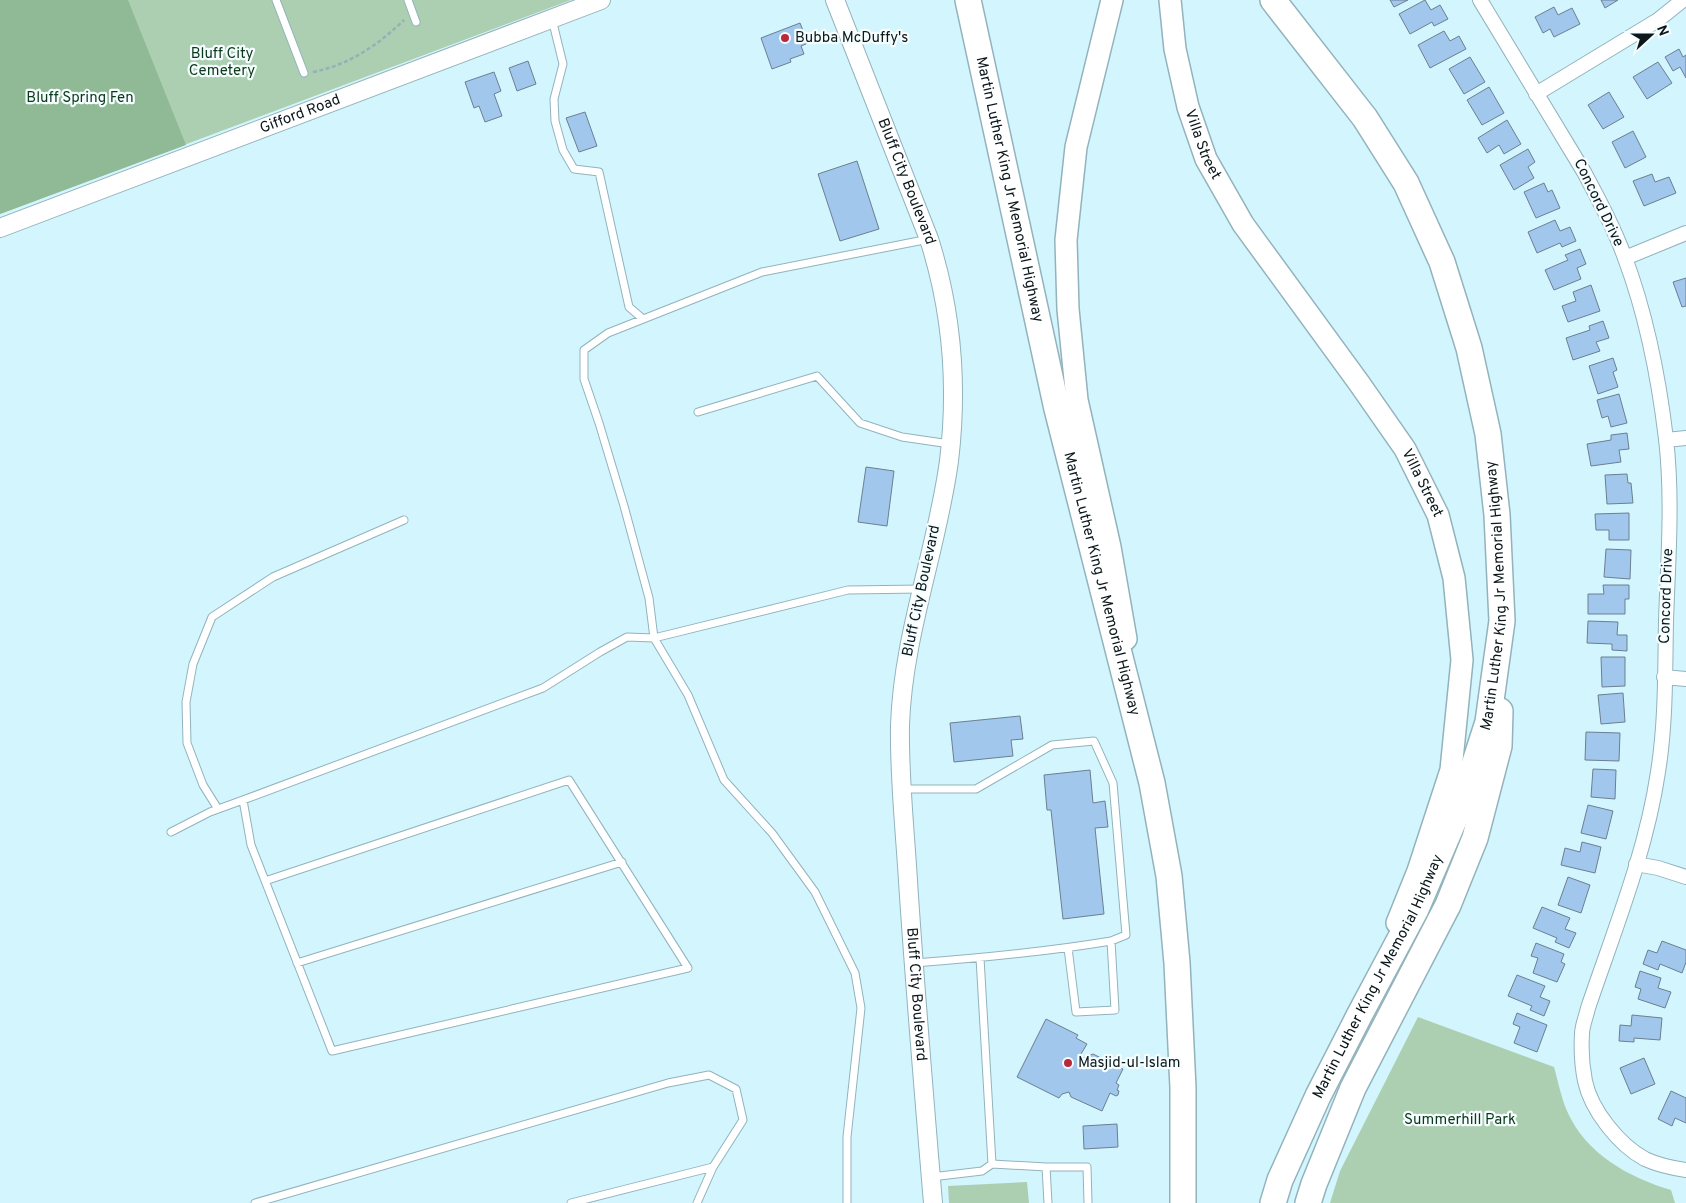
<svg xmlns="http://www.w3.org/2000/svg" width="1686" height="1203" font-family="Overpass,sans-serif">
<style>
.green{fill:#accfb1}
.forest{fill:#90b996}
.building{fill:#a1c7ec;stroke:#6b7f92}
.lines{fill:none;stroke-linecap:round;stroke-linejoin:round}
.service-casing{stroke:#92b3bc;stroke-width:9}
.minor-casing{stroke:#92b3bc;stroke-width:16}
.tertiary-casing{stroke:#92b3bc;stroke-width:20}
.primary-casing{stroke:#92b3bc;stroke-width:24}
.motorway-casing{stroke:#92b3bc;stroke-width:28}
.path{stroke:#95b0b7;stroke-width:2.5;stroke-dasharray:4 2.5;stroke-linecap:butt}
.service{stroke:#fff;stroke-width:7}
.minor{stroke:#fff;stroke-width:14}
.tertiary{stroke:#fff;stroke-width:18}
.primary{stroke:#fff;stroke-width:21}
.motorway{stroke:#fff;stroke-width:25}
.poi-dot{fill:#b9283b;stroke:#f6fdff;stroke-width:2}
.labels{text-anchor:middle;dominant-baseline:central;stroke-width:4.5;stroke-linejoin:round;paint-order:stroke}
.poi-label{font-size:15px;fill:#0b171a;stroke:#f6fdff;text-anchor:start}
.park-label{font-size:15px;fill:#093918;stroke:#f6fdff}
.street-label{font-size:15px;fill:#0b171a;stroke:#f6fdff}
</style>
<rect width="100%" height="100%" fill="#d3f5fe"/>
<!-- green -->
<path class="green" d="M0 0H571L0 214Z
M1418 1017 1554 1067C1558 1081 1561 1097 1567 1111 1586 1154 1628 1177 1671 1190L1675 1203H1330L1340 1171Z
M1027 1182 1029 1203H949L948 1186Z"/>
<!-- forest -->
<path class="forest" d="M0 0H128L186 145 0 214Z"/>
<!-- building -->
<path class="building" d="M1390 0H1408L1394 7Z
M1425 0 1431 10 1440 5 1448 19 1434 26 1432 22 1410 34 1399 14Z
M1601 0H1618L1605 8Z
M1554 7 1558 15 1572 8 1580 24 1554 37 1550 29 1543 33 1535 17Z
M800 23 808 43 801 46 804 54 790 59 791 62 772 69 761 38Z
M1444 31 1450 41 1459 36 1466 49 1430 68 1418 45Z
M1679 49 1683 57 1686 55V78L1680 67 1673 71 1665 57Z
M1470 57 1485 82 1464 94 1449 69Z
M528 61 536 84 517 91 509 68Z
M1658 62 1672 83 1647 99 1633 77Z
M494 72 501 91 494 94 502 116 485 122 479 106 474 108 465 82Z
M1489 87 1504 113 1482 125 1467 100Z
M1609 92 1624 117 1603 129 1588 105Z
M585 112 597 146 579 152 566 118Z
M1507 120 1521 144 1504 154 1499 145 1487 153 1478 138Z
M1633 131 1646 157 1625 168 1612 142Z
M1528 149 1535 162 1528 167 1534 178 1514 190 1500 165Z
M857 161 879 229 840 241 818 174Z
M1652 174 1655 182 1669 177 1676 193 1644 206 1633 181Z
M1544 183 1548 192 1552 190 1560 208 1536 218 1524 192Z
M1555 220 1560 231 1570 227 1576 241 1562 247 1560 243 1537 253 1528 232Z
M1580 249 1586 264 1577 268 1581 279 1554 290 1545 270 1568 260 1565 255Z
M1686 278V306L1682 307 1673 282Z
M1591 285 1600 311 1568 322 1562 306 1576 301 1573 292Z
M1603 321 1609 338 1596 342 1600 351 1573 360 1566 338 1590 330 1589 326Z
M1613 358 1617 370 1613 372 1618 387 1598 394 1589 366Z
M1619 394 1627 423 1611 427 1608 416 1602 418 1597 400Z
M1627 433 1629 449 1619 450 1621 462 1591 466 1587 444 1611 440V435Z
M866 467 894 471 887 526 858 522Z
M1627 474 1628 483H1631L1633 503 1607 504 1605 475Z
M1629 513V540H1609V530H1596L1595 514Z
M1606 549 1631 550 1630 579 1604 577Z
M1603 585H1629V599H1625V614H1588V594H1604Z
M1588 621 1618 622 1617 635H1627V651L1612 650V644L1587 643Z
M1601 657H1625V686L1602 687Z
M1623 693 1625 722 1601 724 1598 695Z
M1020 716 1023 739 1011 740 1013 756 954 762 950 723Z
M1586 732 1620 733 1619 761 1585 760Z
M1593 769 1616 770 1615 799 1591 797Z
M1090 770 1093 803 1105 801 1108 827 1095 828 1104 914 1063 919 1051 810H1047L1044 775Z
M1588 805 1613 811 1606 839 1581 833Z
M1582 842 1601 847 1595 873 1561 865 1565 848 1580 852Z
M1568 877 1590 885 1581 913 1558 905Z
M1542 907 1570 918 1565 929 1576 933 1569 948 1555 942 1557 938 1533 928Z
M1662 941 1686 950V962L1682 973 1660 964 1658 970 1643 964 1648 950 1657 953Z
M1536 943 1564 954 1561 962 1565 964 1557 982 1533 973 1538 958 1531 956Z
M1640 971 1661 978 1658 988 1671 992 1665 1008 1638 999 1641 989 1635 987Z
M1517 975 1545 986 1540 997 1550 1001 1544 1016 1530 1010 1532 1006 1508 996Z
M1517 1013 1547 1025 1537 1052 1514 1043 1520 1027 1513 1024Z
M1632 1015 1662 1018 1660 1040 1634 1038V1042L1619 1041 1620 1025 1631 1026Z
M1046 1019 1078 1035 1076 1038 1087 1044 1081 1054 1083 1058 1093 1054 1123 1069 1116 1083 1119 1085 1117 1090 1119 1091 1118 1095 1116 1096 1110 1093 1102 1111 1071 1097 1069 1092 1062 1094 1059 1098 1017 1077Z
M1644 1058 1655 1084 1631 1094 1620 1068Z
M1671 1091 1686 1098V1123L1675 1118 1672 1126 1658 1119Z
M1117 1124 1118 1147 1084 1149 1083 1126Z"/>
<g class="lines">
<!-- service casing -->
<g class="service-casing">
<path id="service" d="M276 0 304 73
M408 0 416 22
M552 19 563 64 554 99 555 121 563 150 574 169 599 172 629 307 643 319
M698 412 817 376 860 423 902 437 950 444
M902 789H976L1052 745 1094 741 1113 783 1126 935 1111 941
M243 800 251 845 332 1051 688 968 569 780 265 881
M218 809 203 785 187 743 186 702 193 664 212 617 273 577 404 520
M171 832 210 812 243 800 543 688 600 652 627 637 654 638 848 590 922 589
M297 963 622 862
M915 963C981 958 1045 952 1111 941L1115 1010 1076 1012 1068 948
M992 1164 1046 1167 1048 1203
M1046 1167H1087L1088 1203
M931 1177 982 1171 992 1164 980 958
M255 1203 668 1083 709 1075 736 1089 743 1120 713 1167 697 1203
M571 1203 713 1167
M847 1203V1137L861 1008 855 973 815 892 772 833 724 780 688 695 654 638 649 598 624 506 599 423 584 379V350L608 333 762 272 929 239"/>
</g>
<!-- minor casing -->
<g class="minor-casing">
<path id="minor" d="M1480 0 1584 172C1599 200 1614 228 1625 258 1646 314 1659 380 1666 439 1673 499 1668 561 1666 621 1665 671 1666 722 1658 772 1646 853 1614 931 1588 1008 1586 1017 1582 1026 1582 1034 1581 1050 1582 1066 1585 1081 1591 1110 1619 1145 1645 1159 1658 1165 1672 1168 1686 1170
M1536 94 1658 20 1683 0
M1625 258 1686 233
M1666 440 1686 438
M1664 677 1686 679
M1636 864 1658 868 1686 877"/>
</g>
<!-- tertiary casing -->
<g class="tertiary-casing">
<g id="tertiary">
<path id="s1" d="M835 0 929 239C952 311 958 386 949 461 937 550 903 635 900 725 899 777 905 830 908 881 915 989 924 1096 933 1203"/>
<path id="s2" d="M0 228 601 0"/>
</g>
</g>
<!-- primary casing -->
<g class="primary-casing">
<g id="primary">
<path d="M1112 0 1076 147 1066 240 1068 309 1077 400 1110 547 1126 639"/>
<path id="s3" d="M1170 0 1175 49 1188 107 1206 159 1243 224 1359 383 1405 449 1438 515 1454 578 1462 660 1451 770 1418 871 1397 923"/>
</g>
</g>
<!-- motorway casing -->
<g class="motorway-casing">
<g id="motorway">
<path id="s4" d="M968 0 1057 409 1152 783 1169 876 1177 963 1183 1088V1203"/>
<path id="s5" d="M1273 1203 1280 1180 1318 1096 1360 1014 1416 909 1463 799 1488 722 1502 621 1497 515 1488 434 1469 348 1442 262 1406 183 1365 118 1273 0"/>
<path d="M1308 1203 1314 1184 1353 1088 1448 905 1475 838 1499 746 1500 711"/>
</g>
</g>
<!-- path -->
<path class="path" d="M313 72C349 65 378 45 404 20"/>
<!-- service -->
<use href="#service" class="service"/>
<!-- minor -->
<use href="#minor" class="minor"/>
<!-- tertiary -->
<use href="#tertiary" class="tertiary"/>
<!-- primary -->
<use href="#primary" class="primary"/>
<!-- motorway -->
<use href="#motorway" class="motorway"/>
</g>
<!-- markers -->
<g class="poi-dot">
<circle cx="785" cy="38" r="5"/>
<circle cx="1068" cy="1063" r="5"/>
</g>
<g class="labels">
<!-- poi labels -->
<g class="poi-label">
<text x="795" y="38">Bubba McDuffy's</text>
<text x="1078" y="1063">Masjid-ul-Islam</text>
</g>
<!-- park labels -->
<g class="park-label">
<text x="222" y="54">Bluff City<tspan x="222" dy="17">Cemetery</tspan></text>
<text x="80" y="98">Bluff Spring Fen</text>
<text x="1460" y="1120">Summerhill Park</text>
</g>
<!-- street labels -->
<g class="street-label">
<text stroke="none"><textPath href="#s2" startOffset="321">Gifford Road</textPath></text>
<text stroke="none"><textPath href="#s3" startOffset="149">Villa Street</textPath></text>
<text stroke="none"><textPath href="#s1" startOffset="195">Bluff City Boulevard</textPath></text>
<text stroke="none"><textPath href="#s4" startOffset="194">Martin Luther King Jr Memorial Highway</textPath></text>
<text transform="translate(1598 203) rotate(64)">Concord Drive</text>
<text stroke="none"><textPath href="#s3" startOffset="554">Villa Street</textPath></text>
<text stroke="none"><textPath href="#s4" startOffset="599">Martin Luther King Jr Memorial Highway</textPath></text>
<text transform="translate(922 591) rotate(-78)">Bluff City Boulevard</text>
<text stroke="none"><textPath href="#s5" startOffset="655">Martin Luther King Jr Memorial Highway</textPath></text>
<text transform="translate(1667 596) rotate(-88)">Concord Drive</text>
<text stroke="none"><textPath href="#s5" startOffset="250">Martin Luther King Jr Memorial Highway</textPath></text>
<text stroke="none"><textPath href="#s1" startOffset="1020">Bluff City Boulevard</textPath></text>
</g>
</g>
<!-- north arrow -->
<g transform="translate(1651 35) rotate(69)" stroke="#f6fdff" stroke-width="4" paint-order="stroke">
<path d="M0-4L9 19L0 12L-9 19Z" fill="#0b171a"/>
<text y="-8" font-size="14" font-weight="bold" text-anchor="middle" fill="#0b171a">N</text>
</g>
</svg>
